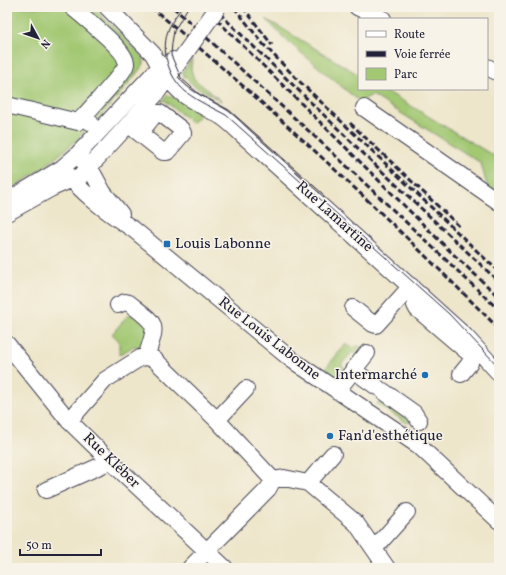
<svg xmlns="http://www.w3.org/2000/svg" width="506" height="575" font-family="Vollkorn,serif">
<style>
.green{fill:#a2c872;stroke:#627556}
.lines{fill:none;stroke-linecap:round;stroke-linejoin:round}
.minor-casing{stroke:#413f51;stroke-width:18}
.minor{stroke:#fff;stroke-width:16}
.tram{stroke:#22223b;stroke-width:1}
.rail{stroke:#22223b;stroke-width:3;stroke-dasharray:6 3;stroke-linecap:butt}
.minor-bridge-casing{stroke:#413f51;stroke-width:18;stroke-linecap:butt}
.minor-bridge{stroke:#fff;stroke-width:16}
.poi-dot{fill:#1f6fb2;stroke:#f7f3e8;stroke-width:1.5}
.labels{text-anchor:middle;dominant-baseline:central;stroke-width:3;stroke-linejoin:round;paint-order:stroke}
.street-label{font-size:15px;fill:#22223b;stroke:#f7f3e8}
.poi-label{font-size:15px;fill:#22223b;stroke:#f7f3e8;text-anchor:start}
</style>
<rect width="100%" height="100%" fill="#f7f3e8"/>
<filter id="ink" filterUnits="userSpaceOnUse"><feTurbulence type="fractalNoise" baseFrequency=".025" numOctaves="2"/><feDisplacementMap in="SourceGraphic" scale="8" xChannelSelector="R" yChannelSelector="G"/><feConvolveMatrix kernelMatrix="1 2 1 2 8 2 1 2 1" color-interpolation-filters="sRGB"/></filter>
<filter id="wash" filterUnits="userSpaceOnUse"><feTurbulence type="fractalNoise" baseFrequency=".012" numOctaves="4" result="noise"/><feDisplacementMap in="SourceGraphic" scale="16" xChannelSelector="R" yChannelSelector="G"/><feGaussianBlur stdDeviation="0.9" result="paint"/><feColorMatrix in="noise" values="0 0 0 0 0 0 0 0 0 0 0 0 0 0 0 0 0 1.4 0 .05"/><feComposite in="paint" operator="in"/></filter>
<g filter="url(#wash)">
<rect width="100%" height="100%" fill="#eee6cb"/>
<!-- green -->
<path class="green" d="M7 7H93L144 58V64C102 118 67 156 7 191Z
M266 19 359 75V89H383L499 159V198L488 190 481 163 372 95 360 102 286 40Z
M192 57 191 69 194 79 221 101 193 85 182 74Z
M168 95 203 111 192 123 164 100 141 126Z
M128 315H137L151 330 144 348 134 346 119 355V341L112 334Z
M346 344 352 348 359 346 365 351 360 356 352 352 341 365 349 371 337 377 325 369Z
M378 402 405 409 413 420 407 423 377 404Z"/>
</g>
<g filter="url(#ink)">
<g class="lines">
<!-- minor casing -->
<g class="minor-casing">
<path id="minor" d="M72 7C82 16 128 51 126 64 125 73 91 107 84 116
M107 7 153 54 159 65 158 80
M357 7 383 19
M487 67 499 73
M165 68C172 95 201 104 222 117 231 123 239 132 247 139L465 336 499 373
M7 105 78 122 84 116 90 122
M364 108 499 202
M129 125 163 152H167L183 133 181 129 160 113H156L140 133
M82 160 90 168 103 192 121 214
M62 168C81 193 107 212 133 229L292 360 419 446 499 521
M7 201 62 168 77 155 154 73 165 68 173 60
M7 213 52 188 82 175 156 94 186 52
M421 295 415 305 417 309 471 355 470 363 461 374
M118 305 125 302 129 303C158 326 158 322 146 357
M353 308 373 324 376 325 411 286
M7 344 69 421 108 459 225 568
M353 370 377 387
M337 391 367 353
M383 391 414 413 419 421
M217 420 246 389
M69 421 105 380 140 358 146 357 154 359 217 420 273 480
M308 483 333 454
M46 490 102 465 108 459
M374 549 407 512
M190 568 268 489 273 480 284 478 308 483 356 523 387 568"/>
</g>
<!-- minor -->
<use href="#minor" class="minor"/>
<!-- tram -->
<path class="tram" d="M182 7C178 13 172 21 169 28 160 50 168 77 186 92 197 101 213 108 226 115L449 314 499 367
M188 7 174 31 172 43 171 55 181 78 199 94 229 110 323 194"/>
<!-- rail -->
<path class="rail" d="M151 7C272 108 388 217 499 329
M173 7 336 156 499 310
M204 7 452 253 499 297
M213 7 368 158 499 282
M234 7 263 44 298 80 499 272
M243 7 272 45
M350 123 459 226"/>
<!-- minor-bridge casing -->
<g class="minor-bridge-casing">
<path id="minor-bridge" d="M186 52 218 7"/>
</g>
<!-- minor-bridge -->
<use href="#minor-bridge" class="minor-bridge"/>
</g>
</g>
<!-- markers -->
<g class="poi-dot">
<rect x="163" y="240" width="8" height="8" rx="2"/>
<circle cx="425" cy="375" r="4"/>
<circle cx="330" cy="436" r="4"/>
</g>
<g class="labels">
<!-- street labels -->
<g class="street-label">
<text transform="translate(334 217) rotate(42)">Rue Lamartine</text>
<text transform="translate(269 339) rotate(38)">Rue Louis Labonne</text>
<text transform="translate(111 461) rotate(44)">Rue Kléber</text>
</g>
<!-- poi labels -->
<g class="poi-label">
<text x="175" y="244">Louis Labonne</text>
<text x="417" y="375" text-anchor="end">Intermarché</text>
<text x="338" y="436">Fan'd'esthétique</text>
</g>
</g>
<!-- margin -->
<rect width="506" height="575" fill="none" stroke="#f7f3e8" stroke-width="24"/>
<!-- legend -->
<rect x="358" y="18" width="130" height="72" fill="#f7f3e8" stroke="#a29fa3"/>
<rect x="366" y="31" width="20" height="6" fill="#ffffff" stroke="#a29fa3"/>
<text x="394" y="38" font-size="12" fill="#22223b">Route</text>
<rect x="366" y="51" width="20" height="6" fill="#22223b" stroke="#a29fa3"/>
<text x="394" y="58" font-size="12" fill="#22223b">Voie ferrée</text>
<rect x="366" y="68" width="20" height="12" fill="#a2c872" stroke="#a29fa3"/>
<text x="394" y="78" font-size="12" fill="#22223b">Parc</text>
<!-- north arrow -->
<g transform="translate(38 38) rotate(130)" stroke="#f7f3e8" stroke-width="3" paint-order="stroke">
<path d="M0-3L7 15L0 10L-7 15Z" fill="#22223b"/>
<text y="-6" font-size="11" font-weight="bold" text-anchor="middle" fill="#22223b">N</text>
</g>
<!-- scale -->
<path d="M20 549v6h81v-6" fill="none" stroke="#22223b" stroke-width="2"/>
<text x="26" y="549" font-size="12" fill="#22223b" stroke="#f7f3e8" stroke-width="3" paint-order="stroke">50 m</text>
</svg>
